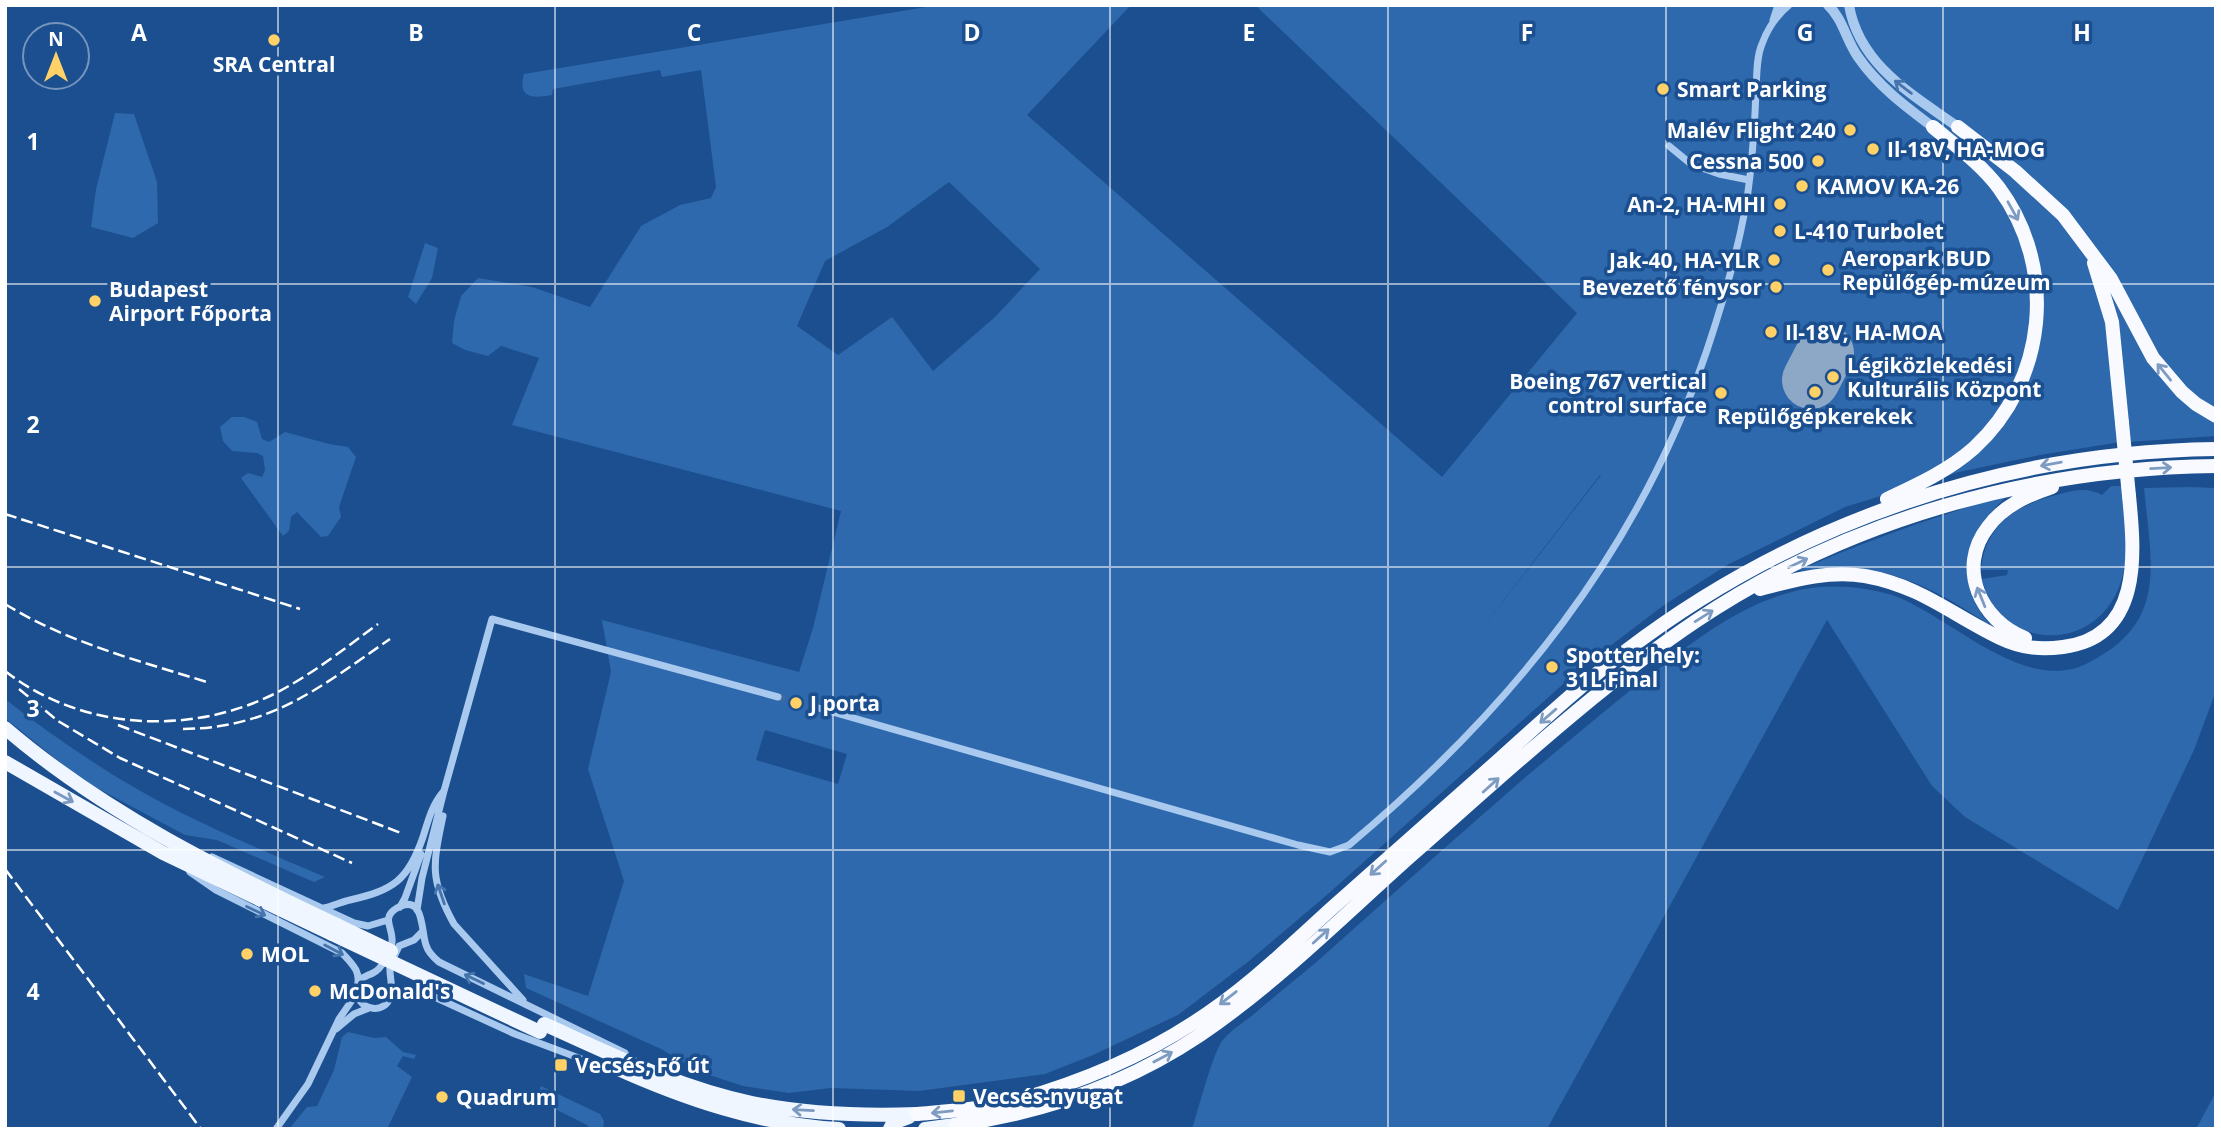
<svg xmlns="http://www.w3.org/2000/svg" width="2221" height="1134" font-family="'Open Sans',sans-serif">
<style>
.green{fill:#2e69ad;fill-rule:evenodd}
.lines{fill:none;stroke-linecap:round;stroke-linejoin:round}
.runway{stroke:#8da7c7;stroke-width:58}
.minor-tunnel{stroke:#3d69a0;stroke-width:7;stroke-dasharray:7 3.5;stroke-linecap:butt}
.minor{stroke:#a9c9ee;stroke-width:7}
.tertiary{stroke:#a9c9ee;stroke-width:10}
.primary{stroke:#f0f6ff;stroke-width:14}
.trunk{stroke:#f8faff;stroke-width:14}
.rail{stroke:#fff;stroke-width:2.5;stroke-dasharray:12 5;stroke-linecap:butt}
.primary-bridge{stroke:#f0f6ff;stroke-width:14}
.trunk-bridge{stroke:#f8faff;stroke-width:14}
.oneway{stroke:#4674ac}
.oneway2{stroke:#7e9cc1}
.oneway3{stroke:#7b9ac1}
.grid{fill:none;stroke:#fff;stroke-width:2;stroke-opacity:0.55}
.poi-dot{fill:#ffd166;stroke:#1b4f8f;stroke-width:2.5}
.labels{text-anchor:middle;dominant-baseline:central;stroke-width:7;stroke-linejoin:round;paint-order:stroke}
.poi-label{font-size:21px;font-weight:bold;fill:#fff;stroke:#1b4f8f;text-anchor:start}
.grid-label{font-size:23px;text-anchor:middle;font-weight:bold;fill:#fff;stroke:#1b4f8f;stroke-width:7;stroke-linejoin:round;paint-order:stroke}
</style>
<rect width="100%" height="100%" fill="#1b4f8f"/>
<!-- green -->
<path class="green" d="M938 5H1131L1027 115 1442 477 1577 313 1255 5H2216V436L2114 443 2040 455 1959 472 1845 507 1729 564 1664 605 1580 669 1328 894 1249 961 1178 1015 1093 1055 1045 1074 919 1091 831 1088 789 1093 743 1086 700 1072 661 1049 526 988 524 974 588 996 624 881 588 769 611 672 602 620 799 672 813 628 841 511 512 425 539 358 501 346 488 356 465 350 452 343 454 321 461 296 478 278 532 287 590 307 641 226 680 205 711 198 716 187 701 70 662 77 660 70 553 89 552 95C534 98 517 100 524 74ZM949 182 1040 269 995 317 933 371 892 317 838 355 797 326 825 261 887 227ZM1601 475 1460 657 1600 475ZM765 730 847 754 838 784 756 760Z
M115 113 134 114 157 182 158 223 133 238 91 227 96 189Z
M425 243 438 248 432 278 416 304 408 297Z
M232 417H244L257 422 262 439 269 442 285 432 329 444 348 447 356 457 339 507 341 517 328 536 321 537 297 512 291 517 289 531 283 536 241 478 248 473 262 477 265 470 263 456 257 453 232 451 223 441 220 427Z
M2111 486H2121C2124 522 2133 562 2115 596 2083 656 1997 645 1982 579L2007 575 2008 570H1981C1985 524 2018 504 2060 494 2074 490 2088 487 2102 495Z
M2190 487 2216 488V691L2194 750 2118 910 1965 817 1932 786 1827 620 1547 1129H1192C1198 1111 1213 1051 1223 1040 1231 1030 1244 1022 1254 1014 1276 995 1299 977 1321 958 1390 896 1459 835 1528 775 1563 746 1597 717 1632 689 1687 647 1747 594 1819 587 1842 585 1870 588 1892 595 1950 615 2024 696 2088 663 2169 623 2151 563 2144 488Z
M2008 495C1997 506 1986 516 1979 529 1976 535 1975 544 1974 551 1967 583 1968 603 1993 627 1921 580 1885 562 1797 571 1866 541 1936 516 2008 495Z
M5 699C63 744 125 786 192 818 235 839 281 858 325 877L314 882 217 840 185 835 82 780 5 718Z
M348 1032 374 1038 386 1037 403 1052 416 1055 414 1059 403 1056 397 1066 412 1077 387 1129H289L307 1107 317 1106 334 1070 342 1037Z
M541 1086 600 1114 604 1121 603 1129H590L587 1125 535 1099Z
M2216 1092V1129H2196Z"/>
<g class="lines">
<!-- runway -->
<path class="runway" d="M1811 380 1825 353"/>
<!-- minor-tunnel -->
<path class="minor-tunnel" d="M778 697 815 707"/>
<!-- minor -->
<path class="minor" d="M1773 20 1778 5
M1669 146 1691 164 1719 174 1749 180
M815 707 1298 845 1330 852 1349 845C1511 709 1638 553 1707 350 1725 296 1744 233 1750 176 1753 148 1755 119 1756 91 1757 76 1756 58 1762 44 1767 30 1777 15 1789 5
M443 816C433 864 429 879 454 924L523 1000
M212 857 354 923 368 926 388 920
M190 872 216 890 342 953C348 959 352 963 356 970 362 982 354 987 358 997 363 1010 382 1013 389 1000 395 990 389 978 390 967 392 960 396 953 399 946L414 940 422 932
M400 907 405 898 421 854
M324 908C333 906 341 902 350 900 393 890 408 881 423 837 428 821 432 805 443 792
M417 910 422 878 444 791 492 619 778 697
M359 981C364 976 367 976 373 973 382 969 391 951 392 942 394 929 380 918 397 908 425 892 421 933 426 945 428 952 433 957 439 962L625 1053
M391 996 405 988 417 989 515 1034 616 1072
M336 1029 354 1014 369 1008
M276 1129 308 1084 339 1019 357 993"/>
<!-- tertiary -->
<path class="tertiary" d="M1828 5C1843 19 1846 40 1858 57 1878 86 1905 106 1933 127
M1849 5C1859 65 1913 95 1958 127"/>
<!-- primary -->
<path class="primary" d="M5 728C104 813 221 870 337 925
M5 762 163 853 332 934
M544 1024C611 1054 679 1088 752 1103 806 1114 862 1116 917 1114
M614 1067C685 1099 761 1125 839 1129
M890 1129 893 1123 909 1117
M925 1129 955 1125"/>
<!-- trunk -->
<path class="trunk" d="M1958 127 2015 171 2063 215 2111 279 2153 358 2182 392 2196 404 2216 416
M2094 263 2112 322 2122 423
M1887 499C1917 485 1948 471 1974 448 2047 381 2058 268 1999 188 1981 164 1956 146 1933 127
M1760 589C1794 580 1829 570 1865 576 1921 586 1952 615 2000 638 2021 648 2040 650 2063 647 2142 637 2135 555 2129 496
M2025 638C1981 621 1956 568 1988 527 2003 506 2028 495 2052 487
M917 1114C949 1111 982 1109 1014 1101 1075 1084 1139 1058 1193 1023 1244 991 1288 948 1332 908 1389 858 1445 808 1501 758 1542 721 1583 683 1627 650 1797 521 2002 452 2216 449
M955 1125C1042 1113 1127 1084 1200 1035 1275 984 1340 919 1407 859 1501 777 1592 691 1696 621 1848 519 2033 468 2216 466"/>
<!-- rail -->
<path class="rail" d="M5 514 300 609
M5 604C68 643 140 661 210 683
M5 671C81 730 187 736 272 695 310 676 344 649 378 624
M19 689 58 721 120 758 352 863
M118 725 401 833
M183 729C272 728 320 687 390 639
M5 869 201 1129"/>
<!-- primary-bridge -->
<path class="primary-bridge" d="M337 925 391 951
M332 934 540 1032"/>
<!-- trunk-bridge -->
<path class="trunk-bridge" d="M2122 423 2129 496"/>
</g>
<!-- one-way arrows -->
<defs><path id="oneway-shaft" d="M-6 0H5M1.5-3L5.5 0L1.5 3" fill="none" stroke-width="1.6" stroke-linecap="round" stroke-linejoin="round" transform="scale(1.75)"/></defs>
<g class="oneway">
<use href="#oneway-shaft" transform="translate(1903 87) rotate(-143)"/>
<use href="#oneway-shaft" transform="translate(441 894) rotate(-109)"/>
<use href="#oneway-shaft" transform="translate(256 911) rotate(26)"/>
<use href="#oneway-shaft" transform="translate(334 950) rotate(28)"/>
<use href="#oneway-shaft" transform="translate(474 979) rotate(-154)"/>
</g>
<g class="oneway2">
<use href="#oneway-shaft" transform="translate(2013 211) rotate(61)"/>
<use href="#oneway-shaft" transform="translate(2164 372) rotate(-129)"/>
<use href="#oneway-shaft" transform="translate(2051 464) rotate(170)"/>
<use href="#oneway-shaft" transform="translate(2161 468) rotate(-3)"/>
<use href="#oneway-shaft" transform="translate(1798 563) rotate(-25)"/>
<use href="#oneway-shaft" transform="translate(1981 597) rotate(-112)"/>
<use href="#oneway-shaft" transform="translate(1704 616) rotate(-32)"/>
<use href="#oneway-shaft" transform="translate(1548 716) rotate(139)"/>
<use href="#oneway-shaft" transform="translate(1491 785) rotate(-42)"/>
<use href="#oneway-shaft" transform="translate(1378 868) rotate(138)"/>
<use href="#oneway-shaft" transform="translate(1321 936) rotate(-42)"/>
<use href="#oneway-shaft" transform="translate(1228 998) rotate(142)"/>
<use href="#oneway-shaft" transform="translate(1163 1057) rotate(-28)"/>
<use href="#oneway-shaft" transform="translate(942 1112) rotate(174)"/>
</g>
<g class="oneway3">
<use href="#oneway-shaft" transform="translate(64 797) rotate(29)"/>
<use href="#oneway-shaft" transform="translate(803 1110) rotate(-177)"/>
</g>
<!-- grid -->
<path class="grid" d="M278 5V1129M555 5V1129M833 5V1129M1110 5V1129M1388 5V1129M1666 5V1129M1943 5V1129M5 284H2216M5 567H2216M5 850H2216"/>
<!-- markers -->
<g class="poi-dot">
<circle cx="274" cy="40" r="7"/>
<circle cx="1663" cy="89" r="7"/>
<circle cx="1850" cy="130" r="7"/>
<circle cx="1873" cy="149" r="7"/>
<circle cx="1818" cy="161" r="7"/>
<circle cx="1802" cy="186" r="7"/>
<circle cx="1780" cy="204" r="7"/>
<circle cx="1780" cy="231" r="7"/>
<circle cx="1774" cy="260" r="7"/>
<circle cx="1828" cy="270" r="7"/>
<circle cx="1776" cy="287" r="7"/>
<circle cx="95" cy="301" r="7"/>
<circle cx="1771" cy="332" r="7"/>
<circle cx="1833" cy="377" r="7"/>
<circle cx="1815" cy="392" r="7"/>
<circle cx="1721" cy="393" r="7"/>
<circle cx="1552" cy="667" r="7"/>
<circle cx="796" cy="703" r="7"/>
<circle cx="247" cy="954" r="7"/>
<circle cx="315" cy="991" r="7"/>
<rect x="554" y="1058" width="14" height="14" rx="3.5"/>
<rect x="952" y="1089" width="14" height="14" rx="3.5"/>
<circle cx="442" cy="1097" r="7"/>
</g>
<g class="labels">
<!-- poi labels -->
<g class="poi-label">
<text x="274" y="64" text-anchor="middle">SRA Central</text>
<text x="1677" y="89">Smart Parking</text>
<text x="1836" y="130" text-anchor="end">Malév Flight 240</text>
<text x="1887" y="149">Il-18V, HA-MOG</text>
<text x="1804" y="161" text-anchor="end">Cessna 500</text>
<text x="1816" y="186">KAMOV KA-26</text>
<text x="1766" y="204" text-anchor="end">An-2, HA-MHI</text>
<text x="1794" y="231">L-410 Turbolet</text>
<text x="1842" y="258">Aeropark BUD<tspan x="1842" dy="24">Repülőgép-múzeum</tspan></text>
<text x="1760" y="260" text-anchor="end">Jak-40, HA-YLR</text>
<text x="1762" y="287" text-anchor="end">Bevezető fénysor</text>
<text x="109" y="289">Budapest<tspan x="109" dy="24">Airport Főporta</tspan></text>
<text x="1785" y="332">Il-18V, HA-MOA</text>
<text x="1847" y="365">Légiközlekedési<tspan x="1847" dy="24">Kulturális Központ</tspan></text>
<text x="1707" y="381" text-anchor="end">Boeing 767 vertical<tspan x="1707" dy="24">control surface</tspan></text>
<text x="1815" y="416" text-anchor="middle">Repülőgépkerekek</text>
<text x="1566" y="655">Spotter hely:<tspan x="1566" dy="24">31L Final</tspan></text>
<text x="810" y="703">J porta</text>
<text x="261" y="954">MOL</text>
<text x="329" y="991">McDonald's</text>
<text x="575" y="1065">Vecsés, Fő út</text>
<text x="973" y="1096">Vecsés-nyugat</text>
<text x="456" y="1097">Quadrum</text>
</g>
</g>
<g class="grid-label">
<text x="139" y="41">A</text>
<text x="416" y="41">B</text>
<text x="694" y="41">C</text>
<text x="972" y="41">D</text>
<text x="1249" y="41">E</text>
<text x="1527" y="41">F</text>
<text x="1805" y="41">G</text>
<text x="2082" y="41">H</text>
<text x="33" y="150">1</text>
<text x="33" y="433">2</text>
<text x="33" y="717">3</text>
<text x="33" y="1000">4</text>
</g>
<!-- border -->
<rect width="2221" height="1134" fill="none" stroke="#ffffff" stroke-width="14"/>
<!-- north arrow -->
<g transform="translate(56 56)"><circle r="33" fill="#1b4f8f" stroke="#7695bc" stroke-width="2"/>
<path d="M0-5L12 26L0 18L-12 26Z" fill="#ffd166"/>
<text y="-10" font-size="19" font-weight="bold" text-anchor="middle" fill="#ffffff">N</text>
</g>
</svg>
